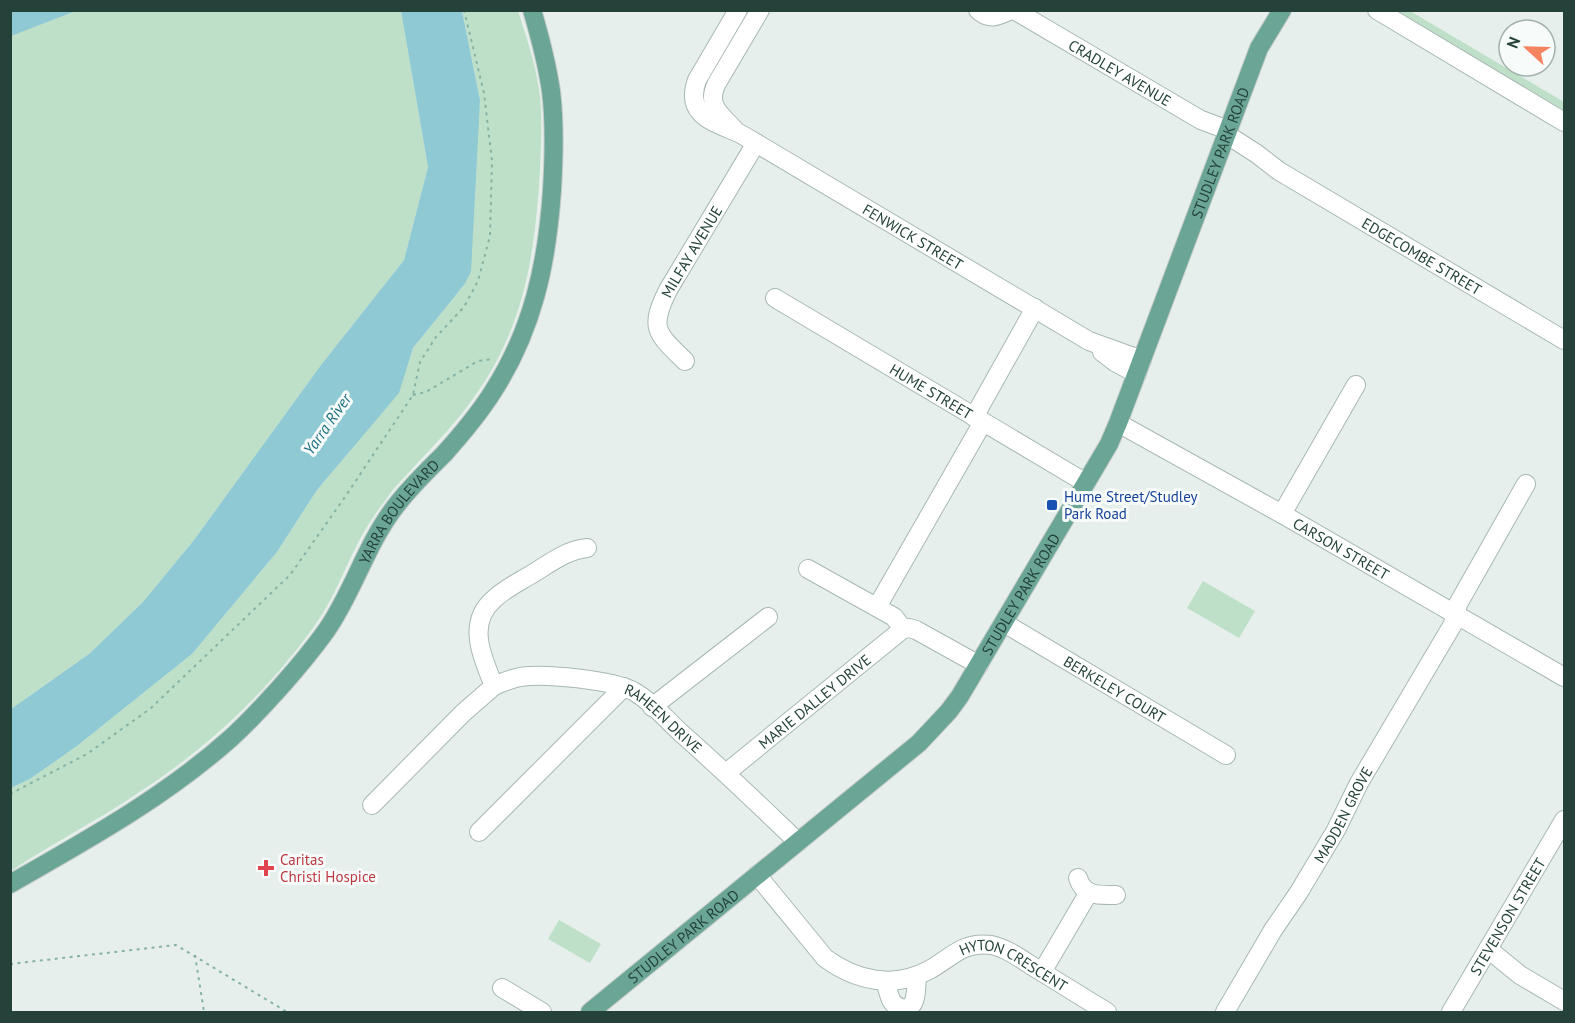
<svg xmlns="http://www.w3.org/2000/svg" width="1575" height="1023" font-family="'PT Sans',sans-serif">
<style>
.green{fill:#bfe0c8}
.water{fill:#8ec9d4}
.lines{fill:none;stroke-linecap:round;stroke-linejoin:round}
.minor-casing{stroke:#a8b8b2;stroke-width:20}
.major-casing{stroke:#c2cac8;stroke-width:20}
.path{stroke:#86b3a5;stroke-width:2;stroke-dasharray:3 4.5;stroke-linecap:butt}
.minor{stroke:#fff;stroke-width:18}
.major{stroke:#6aa596;stroke-width:18}
.transit-dot{fill:#1a4fb4;stroke:#f7fbf9;stroke-width:2}
.health-dot{fill:#e0444e;stroke:#f7fbf9;stroke-width:2}
.labels{text-anchor:middle;dominant-baseline:central;stroke-width:6;stroke-linejoin:round;paint-order:stroke}
.street-label{font-size:15px;fill:#24423a;stroke:#f7fbf9}
.transit-label{font-size:15px;fill:#164399;stroke:#f7fbf9;text-anchor:start}
.health-label{font-size:15px;fill:#be3a42;stroke:#f7fbf9;text-anchor:start}
.water-label{font-size:16px;font-style:italic;fill:#1c6f80;stroke:#f7fbf9}
</style>
<rect width="100%" height="100%" fill="#e6efeb"/>
<!-- green -->
<path class="green" d="M76 11H401L428 167 404 260 321 365 194 540 143 602 89 654 11 709 10 36Z
M462 11H518C526 36 535 62 539 89 543 116 541 143 540 170 535 253 525 326 475 396 457 422 434 445 412 469 403 479 394 487 387 498 377 511 368 524 360 539 345 567 334 599 315 625 267 693 205 750 135 795 95 822 51 844 11 871V788L30 779 77 746 192 654 277 552 317 490 398 393 413 348 464 285 480 100Z
M1386 11H1410L1564 102V116Z
M1203 581 1255 611 1239 638 1187 608Z
M559 920 601 944 590 963 548 939Z"/>
<!-- water -->
<path class="water" d="M11 10H76V11L11 36Z
M401 11H462L480 100 471 272 464 285 413 348 399 393 317 490 277 552 192 654 77 746 30 779 11 788V709L89 654 143 602 194 540 321 365 404 260 428 167Z"/>
<g class="lines">
<!-- minor casing -->
<g class="minor-casing">
<g id="minor">
<path id="s1" d="M738 10 697 80C685 113 710 121 734 131 742 134 749 139 756 143L1089 341 1142 360"/>
<path d="M978 10C989 21 998 16 1011 10"/>
<path id="s2" d="M1014 10 1201 120 1228 130"/>
<path d="M1377 10 1564 122"/>
<path d="M734 129C719 113 706 105 717 83L760 10"/>
<path id="s3" d="M1226 134 1257 154 1279 171 1564 340"/>
<path id="s4" d="M775 298 1086 483"/>
<path d="M1102 352 1115 362 1137 374"/>
<path id="s5" d="M685 361C656 333 649 328 668 290L756 143"/>
<path d="M974 417 1035 308"/>
<path id="s6" d="M1118 423 1282 514 1564 677"/>
<path d="M1282 514 1356 385"/>
<path id="s7" d="M587 548C566 550 549 564 532 574 519 582 504 589 493 600 466 624 483 659 494 686 503 682 511 679 520 677 544 673 612 680 633 691 651 701 666 719 681 733 721 768 759 805 798 842"/>
<path d="M808 569 894 617 903 629 909 628 916 630 979 665"/>
<path d="M877 607 983 422"/>
<path id="s8" d="M1004 623 1226 755"/>
<path d="M652 707 768 617"/>
<path id="s9" d="M726 773 903 629"/>
<path d="M372 805 463 713 494 686"/>
<path d="M479 832 624 687"/>
<path id="s10" d="M757 875 825 958C856 981 894 989 929 970 951 958 963 941 991 945 1006 948 1020 958 1032 966 1057 981 1082 997 1107 1012"/>
<path d="M1078 878C1084 897 1099 895 1116 895"/>
<path d="M1488 949 1520 975 1564 1001"/>
<path d="M1042 972 1089 892"/>
<path d="M885 981C887 987 889 995 891 1000 897 1010 910 1012 914 1001 917 993 916 984 917 976"/>
<path d="M502 988 542 1012"/>
<path id="s11" d="M1225 1012 1273 930 1299 892 1336 830 1359 783 1453 624 1458 604 1526 484"/>
<path id="s12" d="M1451 1012 1564 820"/>
</g>
</g>
<!-- major casing -->
<g class="major-casing">
<g id="major">
<path id="s13" d="M10 884C87 840 165 797 231 738 250 721 267 702 284 683 299 666 313 649 326 631 352 594 365 548 392 511 407 490 426 472 444 454 461 435 478 415 492 393 533 330 547 264 552 190 554 157 555 123 551 91 547 64 540 37 532 10"/>
<path id="s14" d="M590 1012 919 743 949 711 960 696 1109 444 1118 423 1259 48 1282 10"/>
</g>
</g>
<!-- path -->
<path class="path" d="M413 395 426 392 478 361 493 359
M10 794 87 754 151 708 290 575 345 497 413 395 420 362 436 337 464 307 478 281 490 236 492 161 484 93 464 10
M195 955 204 1012
M10 964 176 945 287 1012"/>
<!-- minor -->
<use href="#minor" class="minor"/>
<!-- major -->
<use href="#major" class="major"/>
</g>
<!-- markers -->
<rect class="transit-dot" x="1046" y="499" width="12" height="12" rx="3"/>
<path class="health-dot" d="M263 859h6v6h6v6h-6v6h-6v-6h-6v-6h6z"/>
<g class="labels">
<!-- street labels -->
<g class="street-label">
<text stroke="none"><textPath href="#s2" startOffset="123">CRADLEY AVENUE</textPath></text>
<text stroke="none"><textPath href="#s14" startOffset="1092">STUDLEY PARK ROAD</textPath></text>
<text stroke="none"><textPath href="#s1" startOffset="362">FENWICK STREET</textPath></text>
<text stroke="none"><textPath href="#s5" startOffset="128">MILFAY AVENUE</textPath></text>
<text stroke="none"><textPath href="#s3" startOffset="231">EDGECOMBE STREET</textPath></text>
<text stroke="none"><textPath href="#s4" startOffset="182">HUME STREET</textPath></text>
<text stroke="none"><textPath href="#s13" startOffset="549">YARRA BOULEVARD</textPath></text>
<text stroke="none"><textPath href="#s6" startOffset="256">CARSON STREET</textPath></text>
<text stroke="none"><textPath href="#s14" startOffset="606">STUDLEY PARK ROAD</textPath></text>
<text stroke="none"><textPath href="#s8" startOffset="129">BERKELEY COURT</textPath></text>
<text stroke="none"><textPath href="#s9" startOffset="114">MARIE DALLEY DRIVE</textPath></text>
<text stroke="none"><textPath href="#s7" startOffset="384">RAHEEN DRIVE</textPath></text>
<text stroke="none"><textPath href="#s11" startOffset="230">MADDEN GROVE</textPath></text>
<text stroke="none"><textPath href="#s12" startOffset="111">STEVENSON STREET</textPath></text>
<text stroke="none"><textPath href="#s14" startOffset="120">STUDLEY PARK ROAD</textPath></text>
<text stroke="none"><textPath href="#s10" startOffset="314">HYTON CRESCENT</textPath></text>
</g>
<!-- transit labels -->
<g class="transit-label">
<text x="1064" y="496">Hume Street/Studley<tspan x="1064" dy="17">Park Road</tspan></text>
</g>
<!-- health labels -->
<g class="health-label">
<text x="280" y="859">Caritas<tspan x="280" dy="17">Christi Hospice</tspan></text>
</g>
<!-- water labels -->
<g class="water-label">
<text transform="translate(327 424) rotate(-55)">Yarra River</text>
</g>
</g>
<!-- border -->
<rect width="1575" height="1023" fill="none" stroke="#24423a" stroke-width="24"/>
<!-- north arrow -->
<g transform="translate(1527 48) rotate(292)"><circle r="28" fill="#f7fbf9" stroke="#a3b1ad" stroke-width="1.5"/>
<path d="M0-4.5L10 22L0 15L-10 22Z" fill="#f4845f"/>
<text y="-9" font-size="16" font-weight="bold" text-anchor="middle" fill="#24423a">N</text>
</g>
</svg>
